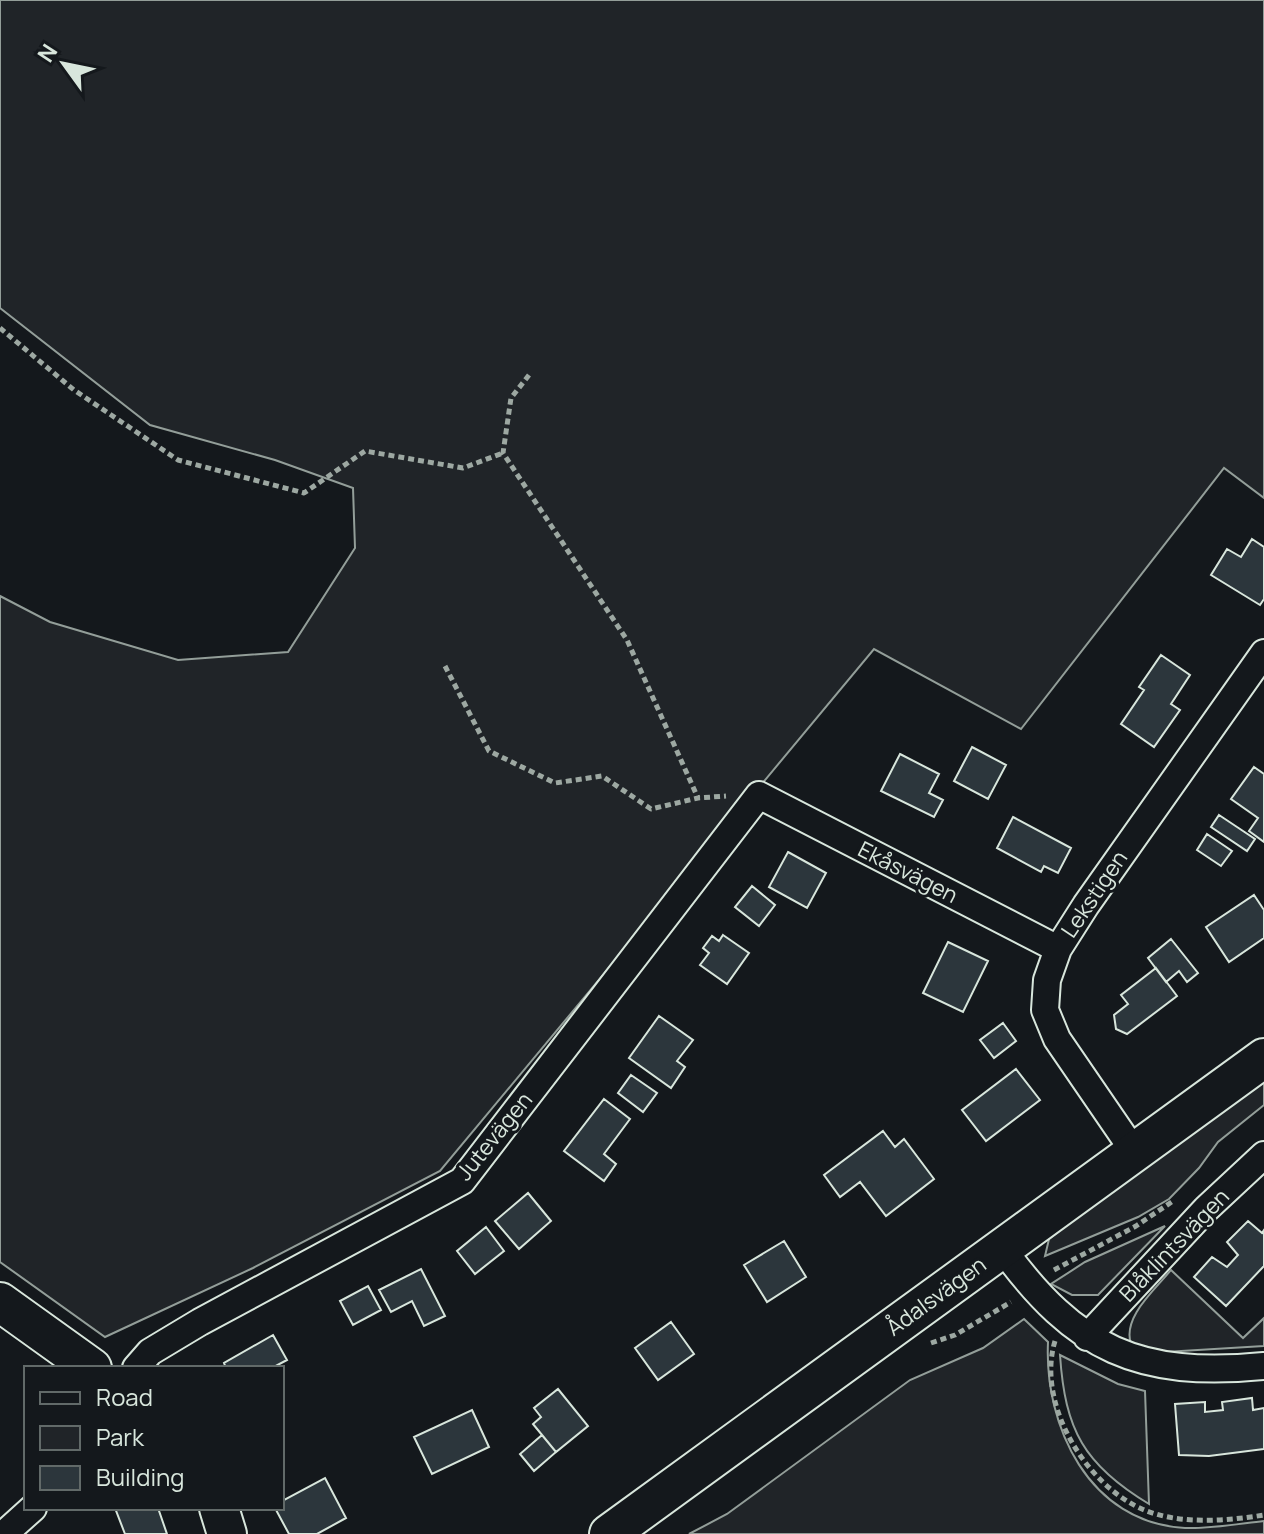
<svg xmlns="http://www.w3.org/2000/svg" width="1264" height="1534" font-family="Manrope,sans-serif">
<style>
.green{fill:#202428;stroke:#939e99;stroke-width:2}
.building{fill:#2c363c;stroke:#d8e6dc;stroke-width:2}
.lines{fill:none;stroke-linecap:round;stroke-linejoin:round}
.street-casing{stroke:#d8e6dc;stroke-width:30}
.secondary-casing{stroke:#d8e6dc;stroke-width:42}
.path{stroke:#9da8a2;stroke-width:5;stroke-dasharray:6 4;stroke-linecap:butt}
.street{stroke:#14181c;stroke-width:26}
.secondary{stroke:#14181c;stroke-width:38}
.labels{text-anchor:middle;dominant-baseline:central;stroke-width:6;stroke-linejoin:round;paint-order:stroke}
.street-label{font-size:22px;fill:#d8e6dc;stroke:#14181c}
</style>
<rect width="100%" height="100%" fill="#14181c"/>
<!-- green -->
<path class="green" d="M0 0H1264V498L1224 468 1021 729 874 649 440 1171 253 1268 105 1337 0 1262V596L50 622 178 660 288 652 355 548 353 488 275 460 150 425 0 308Z
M1264 1082V1105L1218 1142 1199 1168 1169 1199 1138 1217 1045 1256 1049 1239 1104 1194Z
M1165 1226 1098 1295H1072L1051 1284 1085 1262Z
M1171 1270 1243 1338 1264 1318V1346L1148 1353 1131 1344C1122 1317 1155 1290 1171 1270Z
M1024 1319 1048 1342C1044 1426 1089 1523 1185 1528 1210 1529 1238 1524 1264 1521V1534H689L727 1514 910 1380 983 1348Z
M1060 1355 1118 1384 1145 1391 1149 1504C1084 1465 1065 1430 1060 1355Z"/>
<!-- building -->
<path class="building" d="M1252 539 1264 547V599L1260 605 1211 575 1227 549 1241 557Z
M1161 655 1190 675 1171 704 1180 710 1154 747 1121 724 1144 690 1139 687Z
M972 747 1006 765 988 799 954 781Z
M900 754 939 774 929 793 943 800 934 817 881 791Z
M1254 767 1264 774V842L1249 831 1258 818 1231 799Z
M1219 815 1255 839 1247 851 1211 827Z
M1013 817 1071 848 1058 873 1044 866 1041 872 997 848Z
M1207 834 1232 851 1221 866 1197 850Z
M788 852 826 873 807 908 769 887Z
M752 886 775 905 759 926 735 907Z
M1254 895 1264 910V938L1229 962 1206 927Z
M723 935 749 953 727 984 700 965 709 953 703 948 712 936 719 941Z
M1171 939 1198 973 1187 982 1179 971 1166 982 1148 958Z
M948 942 988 961 963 1012 923 993Z
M1156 968 1177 996 1127 1034 1116 1029 1114 1015 1128 1004 1121 995Z
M659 1016 693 1040 677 1061 685 1067 671 1088 629 1058Z
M1003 1023 1016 1041 994 1058 980 1040Z
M1016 1069 1040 1100 986 1141 962 1110Z
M631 1075 657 1093 643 1112 618 1093Z
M604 1099 630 1119 604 1154 616 1164 604 1181 564 1151Z
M883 1131 895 1147 904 1139 934 1179 886 1216 860 1182 840 1197 824 1175Z
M528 1193 551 1221 519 1249 495 1221Z
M1248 1221 1262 1233 1264 1230V1266L1226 1306 1194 1277 1212 1257 1227 1267 1238 1255 1227 1242Z
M486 1227 504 1251 475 1274 457 1251Z
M784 1241 806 1277 767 1302 744 1265Z
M421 1269 445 1316 424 1326 412 1301 391 1312 379 1290Z
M368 1286 381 1310 353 1325 340 1301Z
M671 1322 694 1354 658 1380 635 1348Z
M273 1335 287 1360 272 1368H226L224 1363Z
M558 1389 588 1426 556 1452 533 1424 541 1417 534 1408Z
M1252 1398 1253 1410 1264 1408V1449L1209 1456 1179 1455 1175 1404 1205 1402V1412L1223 1410 1222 1402Z
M472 1410 489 1447 432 1474 414 1437Z
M542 1435 556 1452 534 1471 520 1454Z
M325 1478 346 1518 317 1534H289L275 1508H282V1501Z
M115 1508H158L167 1534H125Z"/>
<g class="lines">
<!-- street casing -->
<g class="street-casing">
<path id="street" d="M1133 1150 1057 1039 1045 1010 1047 980 1058 949 1086 905 1264 653
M1002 1248C1076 1350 1139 1378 1264 1366
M1087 1337 1206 1209 1264 1155
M136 1368 150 1352 200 1322 462 1181 759 795 1058 949
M4 1534 33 1508"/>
</g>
<!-- secondary casing -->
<g class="secondary-casing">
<path id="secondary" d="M0 1302 92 1368
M219 1508 227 1534
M609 1534 1264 1058"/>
</g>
<!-- path -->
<path class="path" d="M0 328 74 390 178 460 304 493 365 451 463 468 503 453
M529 375 511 398 503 453 627 640 698 798
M445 666 489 751 555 783 602 776 651 809 698 798 726 796
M1054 1270 1136 1226 1173 1201
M1055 1341C1036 1403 1085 1484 1142 1509 1178 1525 1226 1521 1264 1515
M931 1343 955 1335 1011 1302"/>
<!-- street -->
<use href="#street" class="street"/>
<!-- secondary -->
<use href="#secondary" class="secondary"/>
</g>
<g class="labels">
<!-- street labels -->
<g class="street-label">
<text transform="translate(908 872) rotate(27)">Ekåsvägen</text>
<text transform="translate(1094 894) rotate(-56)">Lekstigen</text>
<text transform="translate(494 1136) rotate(-51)">Jutevägen</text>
<text transform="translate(1174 1245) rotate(-46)">Blåklintsvägen</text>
<text transform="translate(936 1296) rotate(-36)">Ådalsvägen</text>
</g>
</g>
<!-- legend -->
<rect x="24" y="1366" width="260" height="144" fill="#14181c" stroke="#626a69" stroke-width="2"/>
<rect x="40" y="1392" width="40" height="12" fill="#14181c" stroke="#626a69" stroke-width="2"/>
<text x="96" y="1406" font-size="24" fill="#d8e6dc">Road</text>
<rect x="40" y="1426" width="40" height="24" fill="#202428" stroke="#626a69" stroke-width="2"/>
<text x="96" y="1446" font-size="24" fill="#d8e6dc">Park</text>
<rect x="40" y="1466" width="40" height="24" fill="#2c363c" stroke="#626a69" stroke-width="2"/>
<text x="96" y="1486" font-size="24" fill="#d8e6dc">Building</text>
<!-- north arrow -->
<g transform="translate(64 64) rotate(303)" stroke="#14181c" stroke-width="6" paint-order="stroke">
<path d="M0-6L14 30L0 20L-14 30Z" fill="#d8e6dc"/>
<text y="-12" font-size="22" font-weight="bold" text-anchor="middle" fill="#d8e6dc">N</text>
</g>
</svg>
